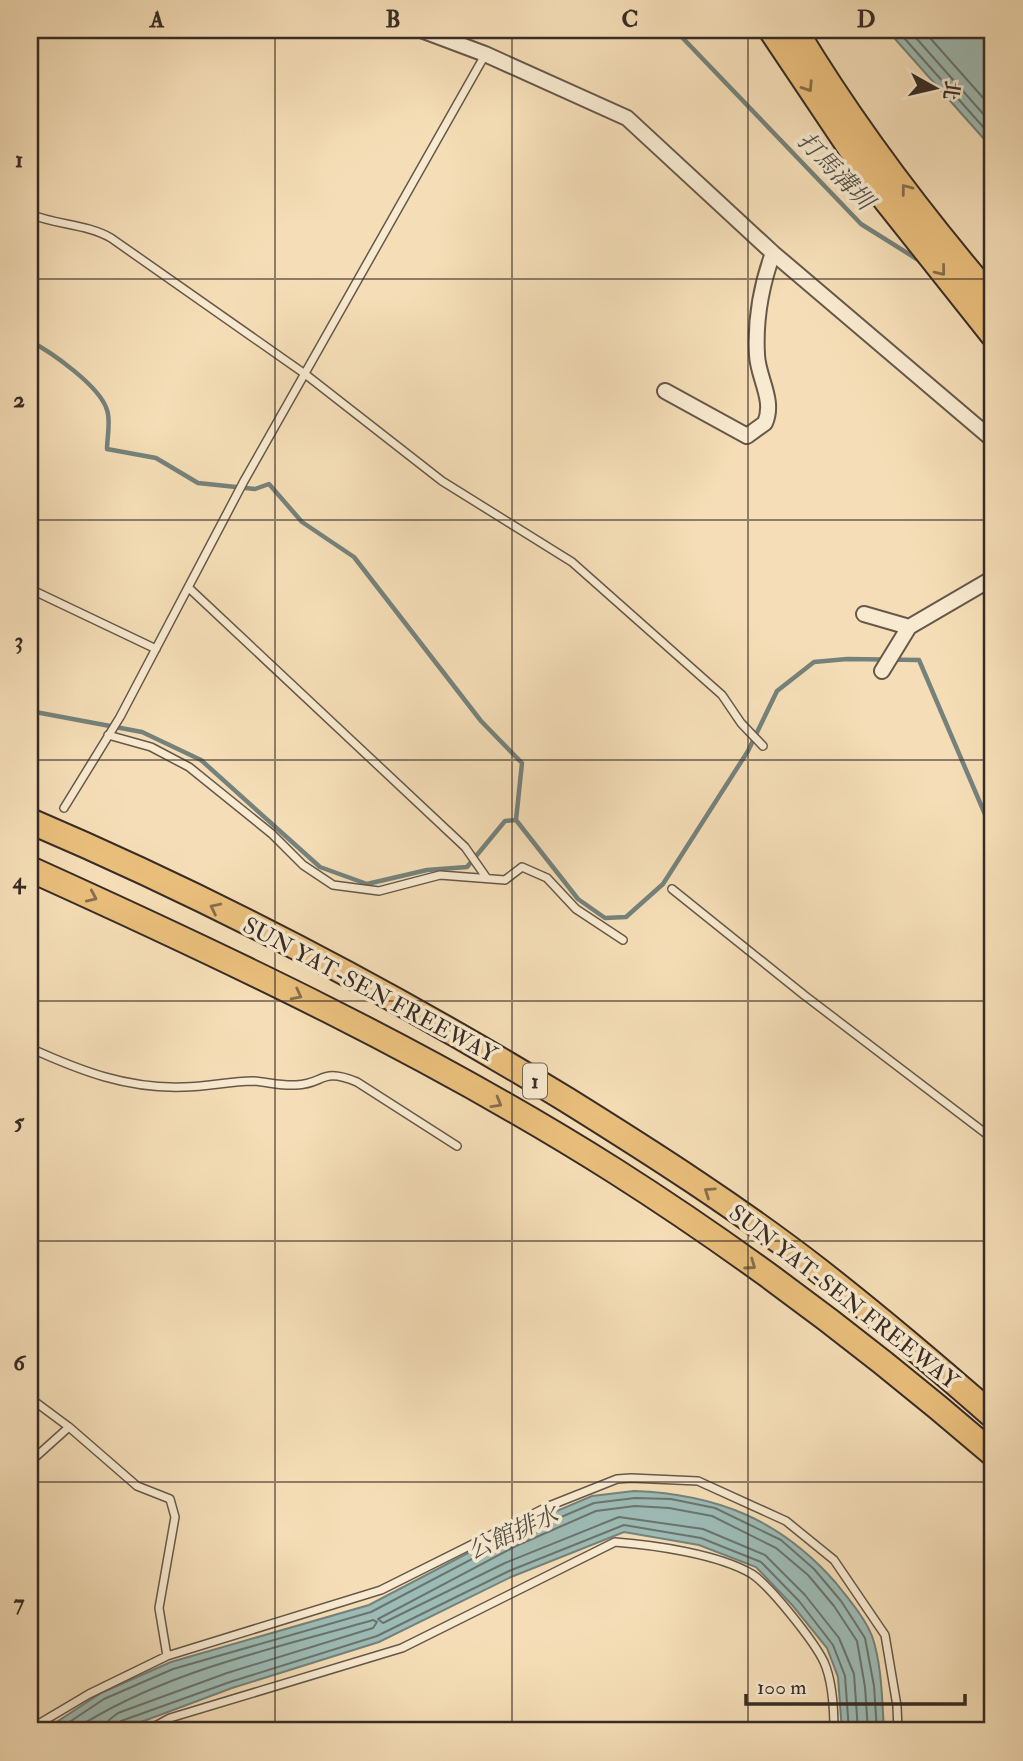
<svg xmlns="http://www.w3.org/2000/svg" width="1023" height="1761" font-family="'IM FELL Double Pica','Noto Serif TC',serif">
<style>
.water{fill:#9dbbb5;stroke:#75827c;stroke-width:2}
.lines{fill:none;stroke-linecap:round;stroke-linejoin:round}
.shore{stroke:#6a746e;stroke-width:2}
.stream{stroke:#75827c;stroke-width:4.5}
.lane-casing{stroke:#67584a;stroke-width:10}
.street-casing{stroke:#67584a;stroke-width:18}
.highway-casing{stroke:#382c26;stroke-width:28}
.lane{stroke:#f8ead0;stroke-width:7}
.street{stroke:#f8ead0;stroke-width:14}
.highway{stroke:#eabf7c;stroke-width:24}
.oneway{stroke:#886e4d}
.grid{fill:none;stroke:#382c26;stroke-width:2;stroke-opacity:0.55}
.labels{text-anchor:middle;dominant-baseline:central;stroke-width:7;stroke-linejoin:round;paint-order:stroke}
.shield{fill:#f8ead0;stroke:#726559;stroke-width:2}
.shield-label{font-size:21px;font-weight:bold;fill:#382c26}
.street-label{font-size:23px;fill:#382c26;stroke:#f8ead0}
.water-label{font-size:24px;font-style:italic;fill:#51504a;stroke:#f8ead0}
.neatline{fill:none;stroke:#382c26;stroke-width:2.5}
.grid-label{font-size:23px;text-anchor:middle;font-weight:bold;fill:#382c26}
</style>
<rect width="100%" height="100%" fill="#f5deb7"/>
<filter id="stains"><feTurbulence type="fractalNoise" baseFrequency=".00286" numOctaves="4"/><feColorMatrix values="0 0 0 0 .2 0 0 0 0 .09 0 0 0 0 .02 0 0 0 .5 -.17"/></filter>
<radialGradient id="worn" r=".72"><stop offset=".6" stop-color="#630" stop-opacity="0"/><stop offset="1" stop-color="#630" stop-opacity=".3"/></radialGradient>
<!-- water -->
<path class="water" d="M887 30H993V149Z
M634 1491C717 1494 781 1520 836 1583 848 1598 865 1618 872 1636 882 1665 882 1700 884 1731H842L838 1677 827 1648 793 1606 756 1567 699 1545 624 1532 511 1577 379 1642 232 1688 117 1731H43L101 1693 171 1662 369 1605 510 1531 592 1496Z"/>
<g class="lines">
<!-- shore -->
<path class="shore" d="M897 30 993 138
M909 30 993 125
M923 30 993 109
M56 1731 104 1699 173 1669 371 1612 512 1538 594 1503 635 1498 671 1499 715 1508 781 1540 814 1569 841 1601 865 1638 874 1686 877 1731
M72 1731C162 1672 269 1650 373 1620L377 1622 373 1628 227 1673 118 1713 109 1720 106 1731
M115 1731 121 1721 230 1682 377 1636 509 1571 624 1525 701 1538 761 1562 799 1601 833 1645 845 1676 849 1731
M858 1731 854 1674 839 1638 805 1595 765 1555 703 1529 619 1517 505 1563 383 1623 378 1619 516 1546 596 1511 635 1506 669 1508 712 1516 776 1548 808 1575 834 1606 857 1641 865 1687 868 1731"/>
<!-- stream -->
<path class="stream" d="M675 30 861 224 920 261
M30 341C51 352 100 386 107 410 111 421 107 438 107 449L156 458 198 483 255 489 269 484 302 522 354 557 481 721 522 763 516 820 578 899 605 918 626 917 663 884 748 751 777 691 814 662 847 659 919 660 993 833
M30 711 142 732 201 760 320 867 367 884 427 870 467 867 505 821 516 820"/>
<!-- lane casing -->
<g class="lane-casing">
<path id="lane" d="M30 214C56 225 87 224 111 238L305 374 442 481 572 562 722 695 741 723 763 746
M30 589 156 649
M190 589 465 847 486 877
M108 735 151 747 189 767 272 834 303 865 333 885 379 891 440 875 505 880 522 867 547 878 576 909 623 940
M64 808 120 717 244 481 485 55
M672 889 804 995 993 1139
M30 1048C81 1071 127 1089 184 1087 207 1087 230 1081 253 1081 267 1082 282 1086 296 1085 325 1084 320 1067 357 1082L457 1146
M30 1398 69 1427 137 1486 170 1499 175 1517 159 1608 167 1656
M30 1462 69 1427
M30 1729 89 1694 167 1656 381 1590 549 1506 617 1479 631 1478 698 1481 786 1521 834 1560 885 1635 897 1706 898 1731
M146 1731 170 1718 402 1648 615 1542C654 1545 718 1554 752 1574 770 1586 814 1641 824 1662 832 1680 834 1711 834 1731"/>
</g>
<!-- street casing -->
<g class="street-casing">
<path id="street" d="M421 30 485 54 627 118 773 253 993 440
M665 391 747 436 765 423C775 400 758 378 757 355 755 320 761 286 773 253
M864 614 909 627 993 578
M882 671 909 627"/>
</g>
<!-- highway casing -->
<g class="highway-casing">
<path id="highway" d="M771 30 881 194 993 335
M795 30C852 125 921 216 993 300
M30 821C215 900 395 995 567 1100 652 1153 738 1208 818 1270 878 1317 936 1366 993 1416
M30 869C229 959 430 1054 615 1171 747 1255 875 1352 993 1454"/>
</g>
<!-- lane -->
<use href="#lane" class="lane"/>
<!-- street -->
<use href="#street" class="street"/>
<!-- highway -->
<use href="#highway" class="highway"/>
</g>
<!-- one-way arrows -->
<defs><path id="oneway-chevron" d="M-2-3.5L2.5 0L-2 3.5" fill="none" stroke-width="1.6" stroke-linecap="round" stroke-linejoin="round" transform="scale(1.75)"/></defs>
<g class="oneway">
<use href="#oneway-chevron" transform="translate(808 87) rotate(57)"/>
<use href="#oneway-chevron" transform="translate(906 189) rotate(-127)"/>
<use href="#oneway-chevron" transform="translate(941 271) rotate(51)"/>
<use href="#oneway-chevron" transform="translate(92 897) rotate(24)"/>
<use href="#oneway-chevron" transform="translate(215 908) rotate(-154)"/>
<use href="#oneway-chevron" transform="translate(297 995) rotate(27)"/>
<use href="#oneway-chevron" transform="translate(497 1103) rotate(30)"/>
<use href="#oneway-chevron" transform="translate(709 1192) rotate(-146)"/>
<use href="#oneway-chevron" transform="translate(751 1265) rotate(35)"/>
</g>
<!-- grid -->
<path class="grid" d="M275 30V1731M512 30V1731M748 30V1731M30 279H993M30 520H993M30 760H993M30 1001H993M30 1241H993M30 1482H993"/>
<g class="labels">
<!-- shield labels -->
<rect class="shield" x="523" y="1063.5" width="24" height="35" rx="5"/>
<g class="shield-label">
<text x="535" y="1081">1</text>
</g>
<!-- street labels -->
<g class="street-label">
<text transform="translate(370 990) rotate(28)">SUN YAT-SEN FREEWAY</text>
<text transform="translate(844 1297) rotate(38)">SUN YAT-SEN FREEWAY</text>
</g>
<!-- water labels -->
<g class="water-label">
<text transform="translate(835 171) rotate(46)">打馬溝圳</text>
<text transform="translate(513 1533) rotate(-24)">公館排水</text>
</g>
</g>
<!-- margin -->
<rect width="1023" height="1761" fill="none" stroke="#f5deb7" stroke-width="77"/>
<!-- north arrow -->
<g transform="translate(935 88) rotate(98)" stroke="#f8ead0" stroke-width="5" paint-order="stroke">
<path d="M0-5L12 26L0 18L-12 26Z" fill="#382c26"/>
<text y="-10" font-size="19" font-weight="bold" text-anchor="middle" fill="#382c26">北</text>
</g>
<!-- scale -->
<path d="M746 1694v10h219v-10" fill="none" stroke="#382c26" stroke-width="3.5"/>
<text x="757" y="1694" font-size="21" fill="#382c26" stroke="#f8ead0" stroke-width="5" paint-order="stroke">100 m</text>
<rect x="38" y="38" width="946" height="1684" class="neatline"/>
<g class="grid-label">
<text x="157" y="27">A</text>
<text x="393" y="27">B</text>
<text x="630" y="27">C</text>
<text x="866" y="27">D</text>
<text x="19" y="167">1</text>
<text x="19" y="407">2</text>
<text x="19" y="648">3</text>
<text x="19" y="888">4</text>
<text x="19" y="1129">5</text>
<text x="19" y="1370">6</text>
<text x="19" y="1610">7</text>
</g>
<rect width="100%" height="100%" filter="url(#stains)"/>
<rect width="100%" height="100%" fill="url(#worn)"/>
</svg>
